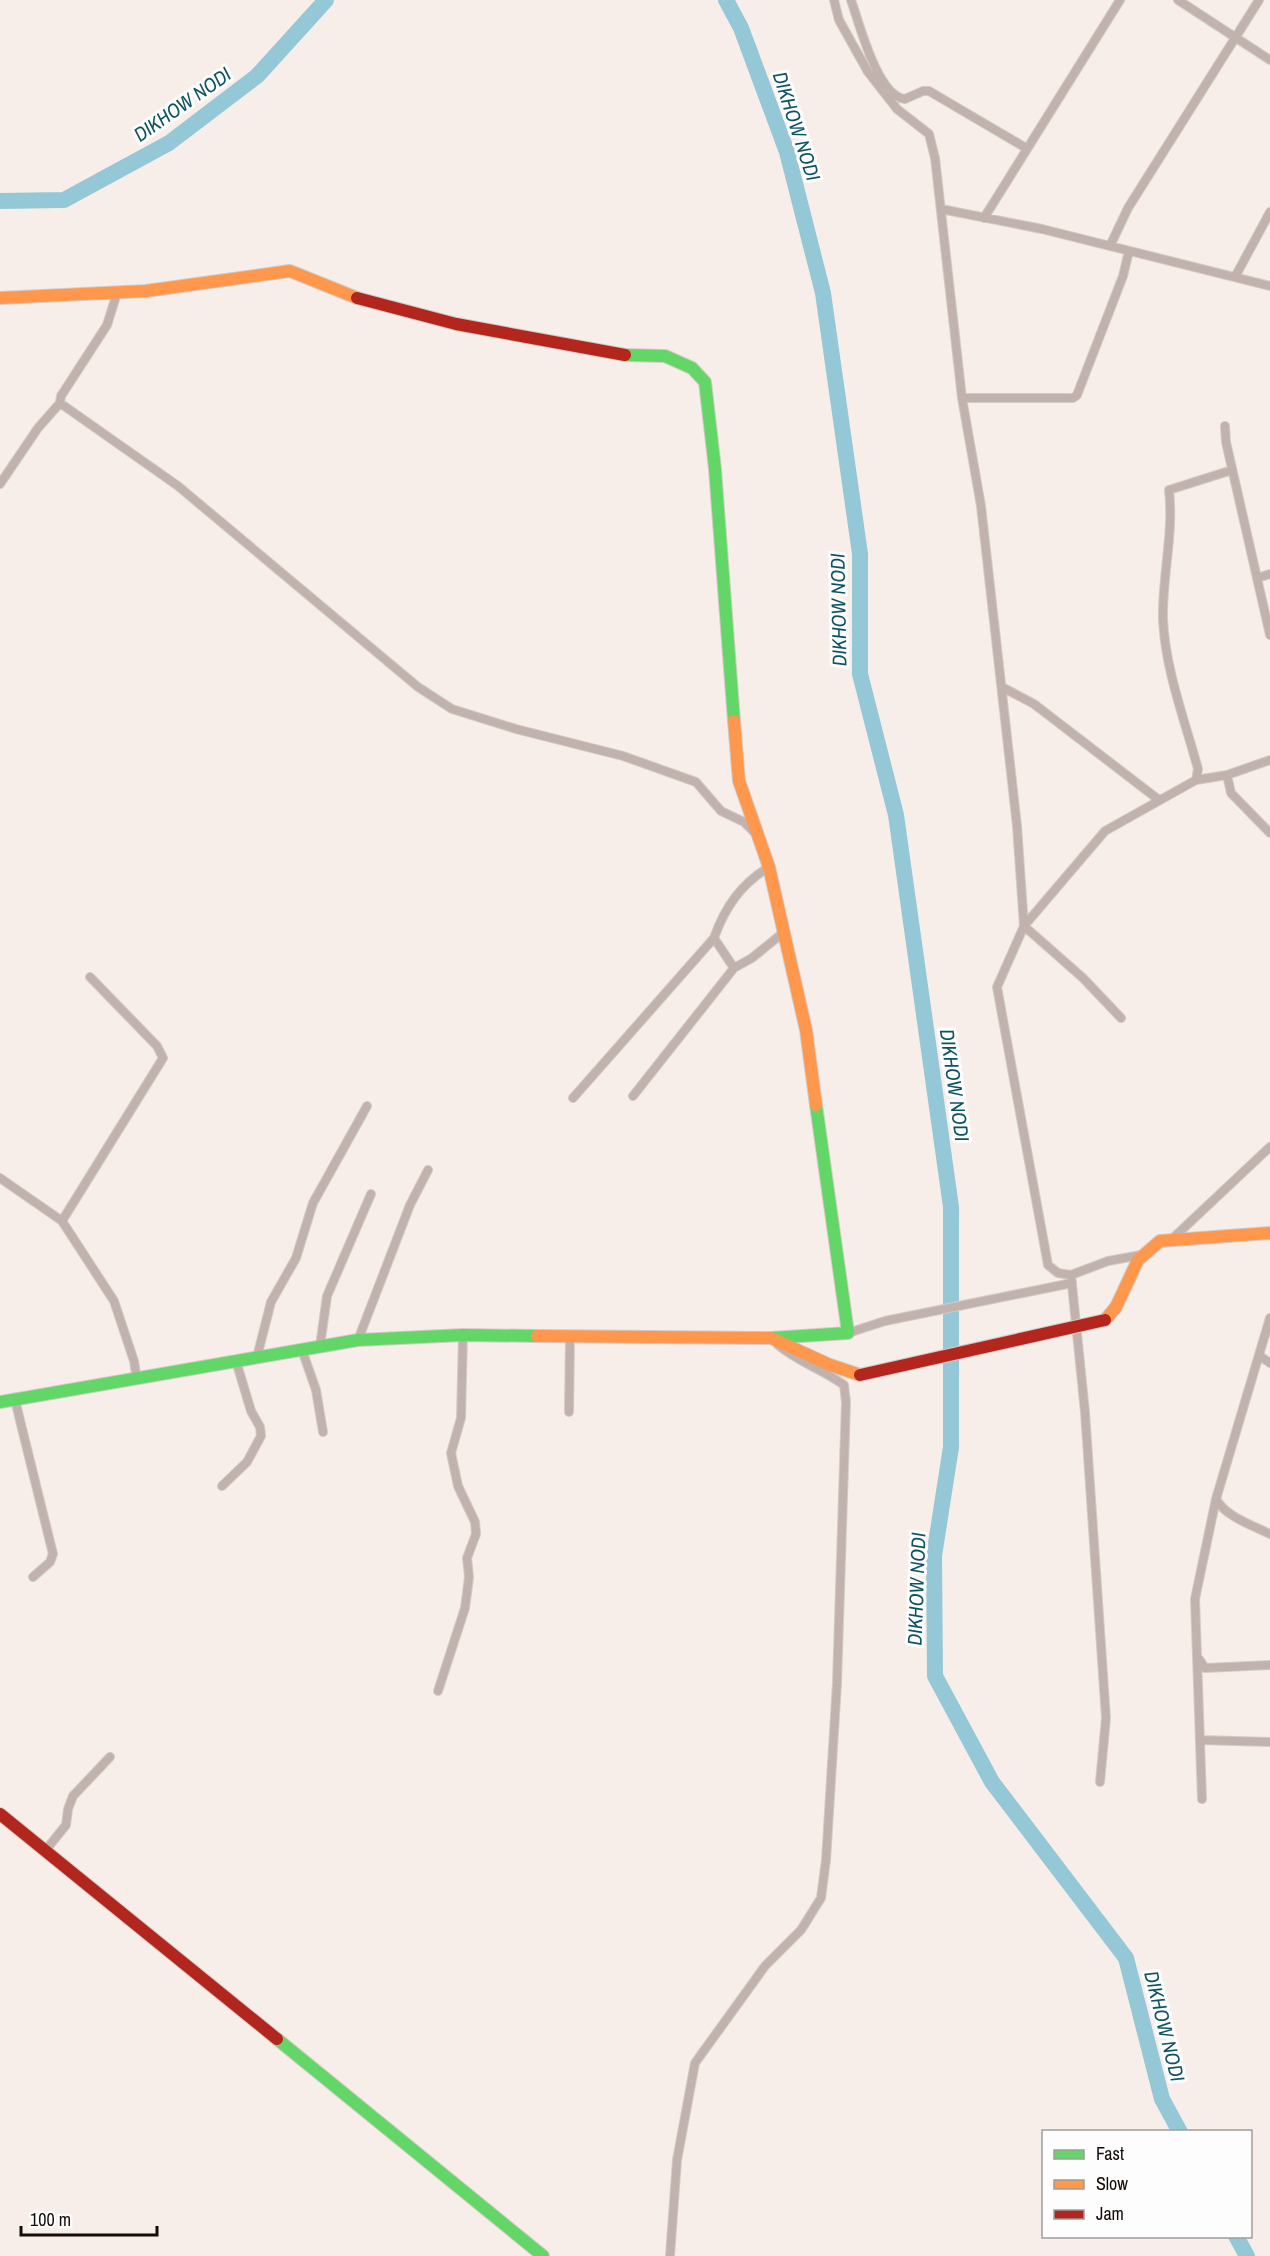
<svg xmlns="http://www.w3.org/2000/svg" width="1270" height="2256" font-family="'Archivo Narrow',sans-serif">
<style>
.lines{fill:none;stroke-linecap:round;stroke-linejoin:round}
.river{stroke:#94c8d7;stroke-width:16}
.street-casing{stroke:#d2cbc6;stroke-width:10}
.fast-casing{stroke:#d2cbc6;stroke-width:14}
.slow-casing{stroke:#d2cbc6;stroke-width:14}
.jam-casing{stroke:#d2cbc6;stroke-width:14}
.street{stroke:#c2b2ad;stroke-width:8}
.fast{stroke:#63d668;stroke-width:12}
.slow{stroke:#ff974d;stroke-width:12}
.jam{stroke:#b3261e;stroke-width:12}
.jam-bridge-casing{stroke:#d2cbc6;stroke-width:14;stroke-linecap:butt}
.jam-bridge{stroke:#b3261e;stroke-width:12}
.labels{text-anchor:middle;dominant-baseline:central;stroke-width:6;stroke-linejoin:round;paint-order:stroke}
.water-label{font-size:20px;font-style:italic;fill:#0d5262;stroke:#fdfdfd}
</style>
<rect width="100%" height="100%" fill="#f7eee9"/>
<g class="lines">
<!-- river -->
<path class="river" d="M726 0 741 28 787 152 823 293 860 554V674L896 815 951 1207V1447L934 1556 935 1676 992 1782 1126 1958 1162 2099 1180 2132
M0 201 64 200 169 143 257 76 326 0
M1236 2236 1247 2256"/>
<!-- street casing -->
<g class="street-casing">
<path id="street" d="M834 0 839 20 868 72 897 109 929 134 935 158 962 398 981 506 1017 826 1024 926 997 987 1048 1265 1058 1273 1071 1275 1108 1261 1141 1255
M851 0C859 22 877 96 905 99L923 91H929L1026 148
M1178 0 1270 60
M941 209 1042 229 1270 286
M984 218 1120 0
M1110 246 1128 208 1259 0
M1235 277 1270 212
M962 398H1073L1077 395 1123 276 1129 251
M60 403 178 486 418 687 452 709 516 729 623 756 696 782 721 811 744 822 755 833
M1225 426 1226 442 1270 635
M0 484 38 428 60 403 61 396 107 325 117 293
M1257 578 1270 574
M1002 687 1034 704 1159 800
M1227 775 1231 793 1270 833
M1196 780 1198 769C1185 721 1165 669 1163 619 1162 576 1174 534 1169 490L1232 470
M734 968 752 958 784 932
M90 977 157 1046 163 1058 62 1221 114 1301 134 1361 137 1380
M1121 1018 1083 978 1024 926 1105 831 1196 780 1227 775 1270 760
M633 1096 734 968 714 938C725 907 741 884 769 867
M573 1098 714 938
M0 1178 62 1221
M1171 1240 1270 1147
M1071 1275 1085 1412 1106 1718 1100 1782
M848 1333 885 1321 1072 1283
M358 1340 410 1205 428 1170
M320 1346 327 1296 371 1194
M302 1350 316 1390 323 1432
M1260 1356 1270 1363
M257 1357 271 1302 296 1258 313 1203 367 1106
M15 1400 53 1554 50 1562 33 1577
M569 1412 570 1337
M222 1486 247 1462 261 1436 260 1427 251 1411 236 1361
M1216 1499C1226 1517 1252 1525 1270 1534
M1199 1659 1205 1668 1270 1665
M438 1691 465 1608 469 1577 467 1558 476 1534 475 1522 458 1486 451 1453 461 1418 463 1335
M1200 1740 1270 1742
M1202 1799 1195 1599 1216 1499 1270 1318
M45 1851 66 1825 68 1809 73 1796 110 1757
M670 2256 677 2160 695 2063 765 1966 801 1930 821 1898 826 1860 837 1683 846 1402 844 1385C822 1369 798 1362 778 1345"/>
</g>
<!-- fast casing -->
<g class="fast-casing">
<path id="fast" d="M625 355 665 356 692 368 705 382 715 469 734 721
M771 1338 848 1333 816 1105
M0 1402 358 1340 463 1335 537 1336
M277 2039 543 2256"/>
</g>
<!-- slow casing -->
<g class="slow-casing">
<path id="slow" d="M0 298 146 291 290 271 357 298
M734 721 739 781 769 867 806 1030 816 1105
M1105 1320 1116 1307 1138 1260 1160 1241 1270 1233
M537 1336 771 1338 830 1365 860 1375"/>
</g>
<!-- jam casing -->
<g class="jam-casing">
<path id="jam" d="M357 298 456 324 625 355
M0 1814 277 2039"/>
</g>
<!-- street -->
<use href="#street" class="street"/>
<!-- fast -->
<use href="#fast" class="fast"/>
<!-- slow -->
<use href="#slow" class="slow"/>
<!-- jam -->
<use href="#jam" class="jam"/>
<!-- jam-bridge casing -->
<g class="jam-bridge-casing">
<path id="jam-bridge" d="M860 1375 1105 1320"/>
</g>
<!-- jam-bridge -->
<use href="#jam-bridge" class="jam-bridge"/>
</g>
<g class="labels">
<!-- water labels -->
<g class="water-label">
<text transform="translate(182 104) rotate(-35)">DIKHOW NODI</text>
<text transform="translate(797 126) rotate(72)">DIKHOW NODI</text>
<text transform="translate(838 610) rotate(-91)">DIKHOW NODI</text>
<text transform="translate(955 1085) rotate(82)">DIKHOW NODI</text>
<text transform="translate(916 1589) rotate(-88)">DIKHOW NODI</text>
<text transform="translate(1165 2026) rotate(76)">DIKHOW NODI</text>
</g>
</g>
<!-- legend -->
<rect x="1042" y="2130" width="210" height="108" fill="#fdfdfd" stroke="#9f9d9b" stroke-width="1.5"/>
<rect x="1054" y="2150" width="30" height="9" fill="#63d668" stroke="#9f9d9b" stroke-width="1.5"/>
<text x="1096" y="2160" font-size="18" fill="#130c08">Fast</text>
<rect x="1054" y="2180" width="30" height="9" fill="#ff974d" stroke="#9f9d9b" stroke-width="1.5"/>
<text x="1096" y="2190" font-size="18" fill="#130c08">Slow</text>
<rect x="1054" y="2210" width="30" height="9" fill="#b3261e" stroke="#9f9d9b" stroke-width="1.5"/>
<text x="1096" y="2220" font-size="18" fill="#130c08">Jam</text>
<!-- scale -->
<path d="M21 2226v9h136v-9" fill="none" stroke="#130c08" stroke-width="3"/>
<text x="30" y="2226" font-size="18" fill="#130c08" stroke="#fdfdfd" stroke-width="4.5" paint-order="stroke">100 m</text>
</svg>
